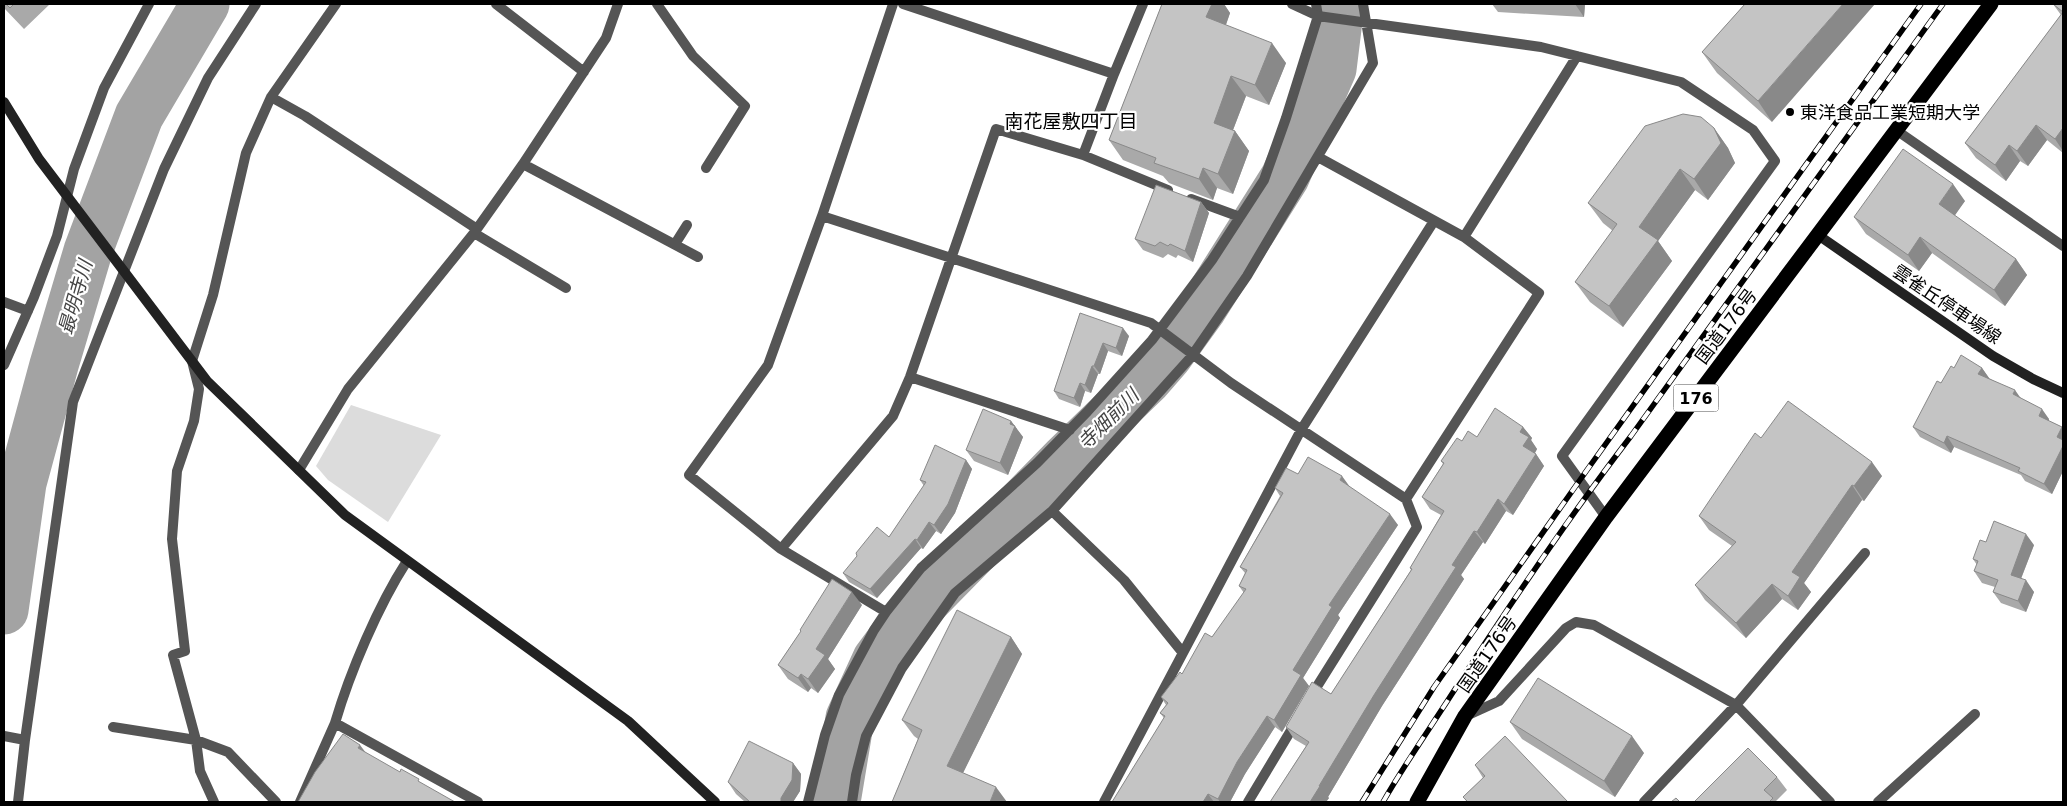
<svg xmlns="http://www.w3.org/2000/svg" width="2067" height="806" font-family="'DejaVu Sans','Noto Sans JP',sans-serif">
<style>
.green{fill:#dcdcdc}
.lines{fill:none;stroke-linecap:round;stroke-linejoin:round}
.river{stroke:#a3a3a3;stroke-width:49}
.lane{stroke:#555;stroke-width:10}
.street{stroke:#555;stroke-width:10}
.secondary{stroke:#222;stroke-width:10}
.highway{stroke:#000;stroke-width:15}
.rail-casing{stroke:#000;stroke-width:5.5}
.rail{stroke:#fff;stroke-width:4;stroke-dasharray:11;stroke-linecap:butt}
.wall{fill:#a9a9a9}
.shaded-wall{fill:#898989}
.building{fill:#c4c4c4;stroke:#898989}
.poi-dot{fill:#000;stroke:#fff;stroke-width:2}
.labels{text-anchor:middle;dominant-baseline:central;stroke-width:4.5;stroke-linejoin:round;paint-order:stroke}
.shield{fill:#fff;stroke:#4c4c4c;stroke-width:1}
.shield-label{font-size:16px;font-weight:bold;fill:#000}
.poi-label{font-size:18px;fill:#000;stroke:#fff;text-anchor:start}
.street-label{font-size:18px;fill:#000;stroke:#fff}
.neighbourhood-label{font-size:19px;fill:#000;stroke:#fff}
.water-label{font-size:19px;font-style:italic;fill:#444;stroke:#fff}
</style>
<rect width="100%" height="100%" fill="#fff"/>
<!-- green -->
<path class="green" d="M351 405 441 435 388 522 328 480 316 466Z"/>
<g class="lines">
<!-- river -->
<path class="river" d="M4 610 22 483 54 365 88 251 139 116 205 4
M836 802 850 718 877 659 903 624 1065 459 1148 379 1168 356 1202 309 1285 177 1332 69 1340 4"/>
<!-- lane -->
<path class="lane" d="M1316 4 1318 16
M1896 130 2063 246"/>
<!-- street -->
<path class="street" d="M496 4 584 72
M657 4 693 56 745 106 706 168
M893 4 822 216 1151 323 1231 383 1406 499 1539 293 1464 237 1318 157
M903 4 1114 74 1143 4
M1292 4 1318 16 1541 47 1681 82 1753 130 1775 161 1562 456 1606 517
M271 97 305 116 477 229
M1083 155 1168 190
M523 164 606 38 618 4
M1191 199 1240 217
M822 216 768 365 689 475 781 549 893 416 910 377 996 129 1083 155 1114 74
M474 233 566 288
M1464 237 1577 56
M675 244 687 225
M4 302 28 311
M4 365 34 297 57 236 74 169 104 88 149 4
M910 377 1070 430
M299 470 348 389 474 233 523 164 698 257
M1052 511 1124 580 1183 653
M781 549 886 612
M407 561C378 606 350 672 335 723L478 802
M1311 696 1417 527 1406 499
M1466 716 1499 701 1566 628 1576 622 1594 625 1736 705 1830 802
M113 727 196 740 228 752 276 802
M4 736 25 740
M18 802 25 740 73 402 164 169 208 78 256 4
M214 802 200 771 196 740 173 655 185 651 172 539 177 471 194 421 199 389 192 361 213 295 246 153 271 97 336 4
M300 802 335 723
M808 802 825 735 839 695 874 630 886 612 921 568 1037 463 1087 412 1152 340 1212 260 1264 180 1286 118 1318 16
M852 802 856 775 866 736 902 668 955 593 1052 511 1191 357 1247 276 1373 63 1363 4
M1104 802 1301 430 1434 221
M1248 802 1296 722
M1644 802 1736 705 1865 553
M1878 802 1975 714"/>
<!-- secondary -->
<path class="secondary" d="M4 102 39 159 207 381 345 515 628 721 715 802
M1818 235 1993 356 2033 379 2063 393"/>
<!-- highway -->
<path class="highway" d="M1417 802 1465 716 1606 517 1991 4"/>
<!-- rail casing -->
<g class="rail-casing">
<path id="rail" d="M1362 802 1434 687 1587 470 1921 4
M1383 802C1403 767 1426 734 1448 700 1506 610 1566 521 1631 436L1943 4"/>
</g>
<!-- rail -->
<use href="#rail" class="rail"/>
</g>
<!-- wall -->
<path class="wall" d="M4 4H50L24 29 4 8Z
M1162 4H1224L1230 13 1226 25 1286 63 1269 105 1246 96 1233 130 1235 131 1249 151 1233 194 1217 188 1213 200 1169 183 1163 176 1123 160 1109 140Z
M1492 4H1585L1584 17 1498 12Z
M1745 4 1772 122 1717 73 1702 52Z
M2053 4H2063V153L2047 140 2028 166 2020 161 2006 181 1976 158 1965 143 2061 15Z
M1714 128 1728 148 1735 163 1708 200 1695 190 1658 241 1672 261 1623 327 1590 302 1575 282 1613 231 1603 223 1588 203Z
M1965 201 1954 215 2016 259 2027 275 2005 306 1932 253 1919 271 1866 234 1854 217Z
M1201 202 1209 213 1193 262 1178 255 1176 258 1168 254 1163 258 1143 250 1135 239Z
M1080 313 1129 336 1122 356 1108 351 1100 374H1098L1091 393 1085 391 1080 407 1059 399 1054 391Z
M1954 368H1982L1989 378 2021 398 2049 419V421L2062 427 2063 429V471L2052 494 2025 481 2021 475 1954 447 1951 453 1920 437 1913 427 1941 383Z
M1011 421 1023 437 1008 475 974 461 966 450Z
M1523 427 1532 438 1531 440 1537 449 1535 453 1536 454 1544 466 1513 515 1506 511 1485 544 1483 542 1461 575 1464 579 1382 706 1328 797 1329 798 1326 802H1270L1306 746 1294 739 1286 727 1331 694 1411 570 1410 568 1441 515 1430 509 1422 497 1443 464 1441 461 1462 441Z
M1761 438 1882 476 1864 501 1862 500 1804 583 1811 592 1798 610 1782 599 1746 638 1705 600 1695 585 1732 546 1709 530 1699 516Z
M966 460 972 469 955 513 941 534 936 531 923 549 921 548 877 598 849 582 843 573 889 537 924 486 920 480Z
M1298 474 1350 487 1398 525 1338 615 1340 618 1303 678 1309 686 1282 732 1275 727 1245 774 1230 802H1112L1164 718 1160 713 1166 705 1161 697 1182 674 1212 637 1244 593 1239 586 1245 573 1240 567 1280 496 1275 488Z
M1986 542 2034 545 2021 579 2034 592 2026 612 2001 603 1993 592 1995 587 1982 583 1974 571 1977 565 1973 559Z
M862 605 828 659 835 669 818 693 811 688 808 692 788 679 778 665 801 631 800 630Z
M1011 637 1022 654 963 773 892 802 918 739 914 736 902 720Z
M1510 722 1644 753 1615 797 1522 739Z
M793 763 801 774 800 791 793 802H745L736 794 728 782Z
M1475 765 1568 802H1467L1463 797 1483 778Z
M1777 777 1787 790 1775 802H1694Z"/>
<!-- shaded-wall -->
<path class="shaded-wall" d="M1212 4H1224L1230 13 1221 38 1206 17Z
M1575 4H1585L1584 17Z
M1843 4H1875L1772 122 1758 101Z
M1272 43 1286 63 1269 105 1255 85Z
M1231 76 1246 96 1228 143 1214 123Z
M2036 125 2047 140 2028 166 2017 151Z
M1714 128 1728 148 1735 163 1708 200 1694 179Z
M2063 128V151L2055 139Z
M1235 131 1249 151 1233 194 1218 174Z
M2009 145 2020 161 2006 181 1995 165Z
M1203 168 1217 188 1213 200 1199 179Z
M1680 169 1695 190 1658 241 1672 261 1623 327 1609 306 1639 227Z
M1953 184 1965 201 1951 221 1939 204Z
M1201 202 1209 213 1193 262 1185 251Z
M1920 237 1932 253 1919 271 1908 255Z
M2016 259 2027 275 2005 306 1994 290Z
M1123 328 1129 336 1122 356 1116 348Z
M1103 343 1108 351 1100 374 1094 366Z
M1092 366 1098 374 1091 393 1085 385Z
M1982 368 1989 378 1986 384 1978 374Z
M1080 383 1085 391 1080 407 1074 398Z
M2015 390 2022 400 2013 394Z
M2042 409 2049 419 2046 426 2039 416Z
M1011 421 1023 437 1008 475 1000 463 1010 424Z
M1523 427 1532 438 1531 440 1537 449 1532 458 1523 446 1520 432Z
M2062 427 2063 429V471L2052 494 2044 484 2057 437Z
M1947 436 1954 447 1951 453 1944 443Z
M1536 454 1544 466 1513 515 1504 504Z
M966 460 972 469 955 513 941 534 934 525Z
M1872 462 1882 476 1864 501 1854 486Z
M1342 476 1350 487 1340 480Z
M1852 485 1862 500 1804 583 1811 592 1798 610 1788 596 1792 572Z
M1498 499 1506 511 1485 544 1477 532Z
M1390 514 1398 525 1338 615 1340 618 1303 678 1309 686 1282 732 1274 720 1293 670 1329 605Z
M929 522 936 531 923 549 917 540Z
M1474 531 1483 542 1461 575 1464 579 1382 706 1328 797 1329 798 1326 802H1310L1319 786 1452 565Z
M2026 534 2034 545 2018 586 2011 575Z
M915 539 921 548 877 598 870 589Z
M2026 580 2034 592 2026 612 2018 601Z
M1772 584 1782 599 1746 638 1736 623Z
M852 592 862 605 828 659 835 669 818 693 808 679 816 649Z
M1011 637 1022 654 958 783 947 766Z
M801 674 811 688 808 692 798 678Z
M1267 716 1275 727 1245 774 1230 802H1220L1218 799 1237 762Z
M1632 736 1644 753 1615 797 1604 781Z
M360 745 366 753 358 748Z
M793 763 801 774 800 791 793 802H781V798Z
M996 787 1007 802H990Z
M1208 794 1214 802H1203Z"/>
<!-- building -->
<path class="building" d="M6 4H14L10 8Z
M1162 4H1212L1206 17 1272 43 1255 85 1231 76 1214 123 1235 131 1218 174 1203 168 1199 179 1154 163 1156 158 1109 140Z
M1745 4H1843L1758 101 1702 52Z
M2053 4H2063V128L2055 139 2036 125 2017 151 2009 145 1995 165 1965 143 2063 12Z
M1683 114 1701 117 1714 128 1721 143 1694 179 1680 169 1639 227 1658 240 1609 306 1575 282 1617 224 1588 203 1645 126Z
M1903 149 1953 184 1939 204 2016 259 1994 290 1920 237 1908 255 1854 217Z
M1156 185 1201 202 1185 251 1170 244 1168 246 1160 242 1155 246 1135 239Z
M1080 313 1123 328 1116 348 1103 343 1094 366H1092L1085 385 1080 383 1074 398 1054 391Z
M1961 355 1982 368 1978 374 2015 390 2013 394 2042 409 2039 416 2062 427 2057 437 2063 440V446L2044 484 2018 471 2020 468 1947 436 1944 443 1913 427 1937 381 1941 383 1951 366 1954 368Z
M1788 401 1872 462 1854 486 1852 485 1792 572 1800 577 1788 596 1772 584 1736 623 1695 585 1736 542 1699 516 1755 433 1761 438Z
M1495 408 1523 427 1520 432 1529 437 1523 446 1536 454 1504 504 1498 499 1477 532 1474 531 1452 565 1456 567 1374 695 1319 786H1320L1310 802H1270L1309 742 1286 727 1312 682 1331 694 1412 569 1410 568 1444 511 1422 497 1444 463 1441 461 1457 438 1462 441 1468 431 1477 437Z
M983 409 1011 421 1010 424 1015 426 1000 463 966 450Z
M935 445 966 460 948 504 934 525 929 522 917 540 915 539 870 589 843 573 857 556 856 553 877 527 889 537 926 482 920 480Z
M1308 457 1342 476 1340 480 1390 514 1329 605 1332 607 1293 670 1301 675 1274 720 1267 716 1237 762 1218 799 1208 794 1203 802H1112L1165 716 1160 713 1168 703 1161 697 1180 672 1182 674 1205 633 1212 637 1246 589 1239 586 1247 570 1240 567 1283 493 1275 488 1286 468 1298 474Z
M1994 521 2026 534 2011 575 2026 580 2018 601 1993 592 1998 580 1974 571 1978 561 1973 559 1980 540 1986 542Z
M832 579 852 592 816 649 825 655 808 679 801 674 798 678 778 665 801 631 800 630Z
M957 610 1011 637 947 766 996 787 990 802H892L922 730 902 720Z
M1538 678 1632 736 1604 781 1510 722Z
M343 734 360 745 358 748 400 772 401 769 419 779 418 781 455 802H298L315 772Z
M1505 736 1568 802H1468L1463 797 1485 776 1475 765Z
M749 741 793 763 792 780 781 798V802H750L728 782Z
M1748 748 1777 777 1764 790 1773 798 1769 802H1694Z
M1676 798 1680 802H1671Z"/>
<!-- markers -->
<circle class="poi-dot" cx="1790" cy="112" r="5"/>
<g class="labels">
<!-- shield labels -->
<rect class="shield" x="1673.5" y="384.5" width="45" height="27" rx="4"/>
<g class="shield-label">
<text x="1696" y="398">176</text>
</g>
<!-- poi labels -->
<g class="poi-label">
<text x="1800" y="112">東洋食品工業短期大学</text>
</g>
<!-- street labels -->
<g class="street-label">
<text transform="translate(1947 304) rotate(34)">雲雀丘停車場線</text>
<text transform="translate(1726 326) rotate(-53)">国道176号</text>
<text transform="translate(1487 654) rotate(-55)">国道176号</text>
</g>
<!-- neighbourhood labels -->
<g class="neighbourhood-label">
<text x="1071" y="121">南花屋敷四丁目</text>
</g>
<!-- water labels -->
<g class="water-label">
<text transform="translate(75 297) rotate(-74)">最明寺川</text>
<text transform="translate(1108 419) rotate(-45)">寺畑前川</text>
</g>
</g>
<!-- border -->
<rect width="2067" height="806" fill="none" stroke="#000000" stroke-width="10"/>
</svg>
